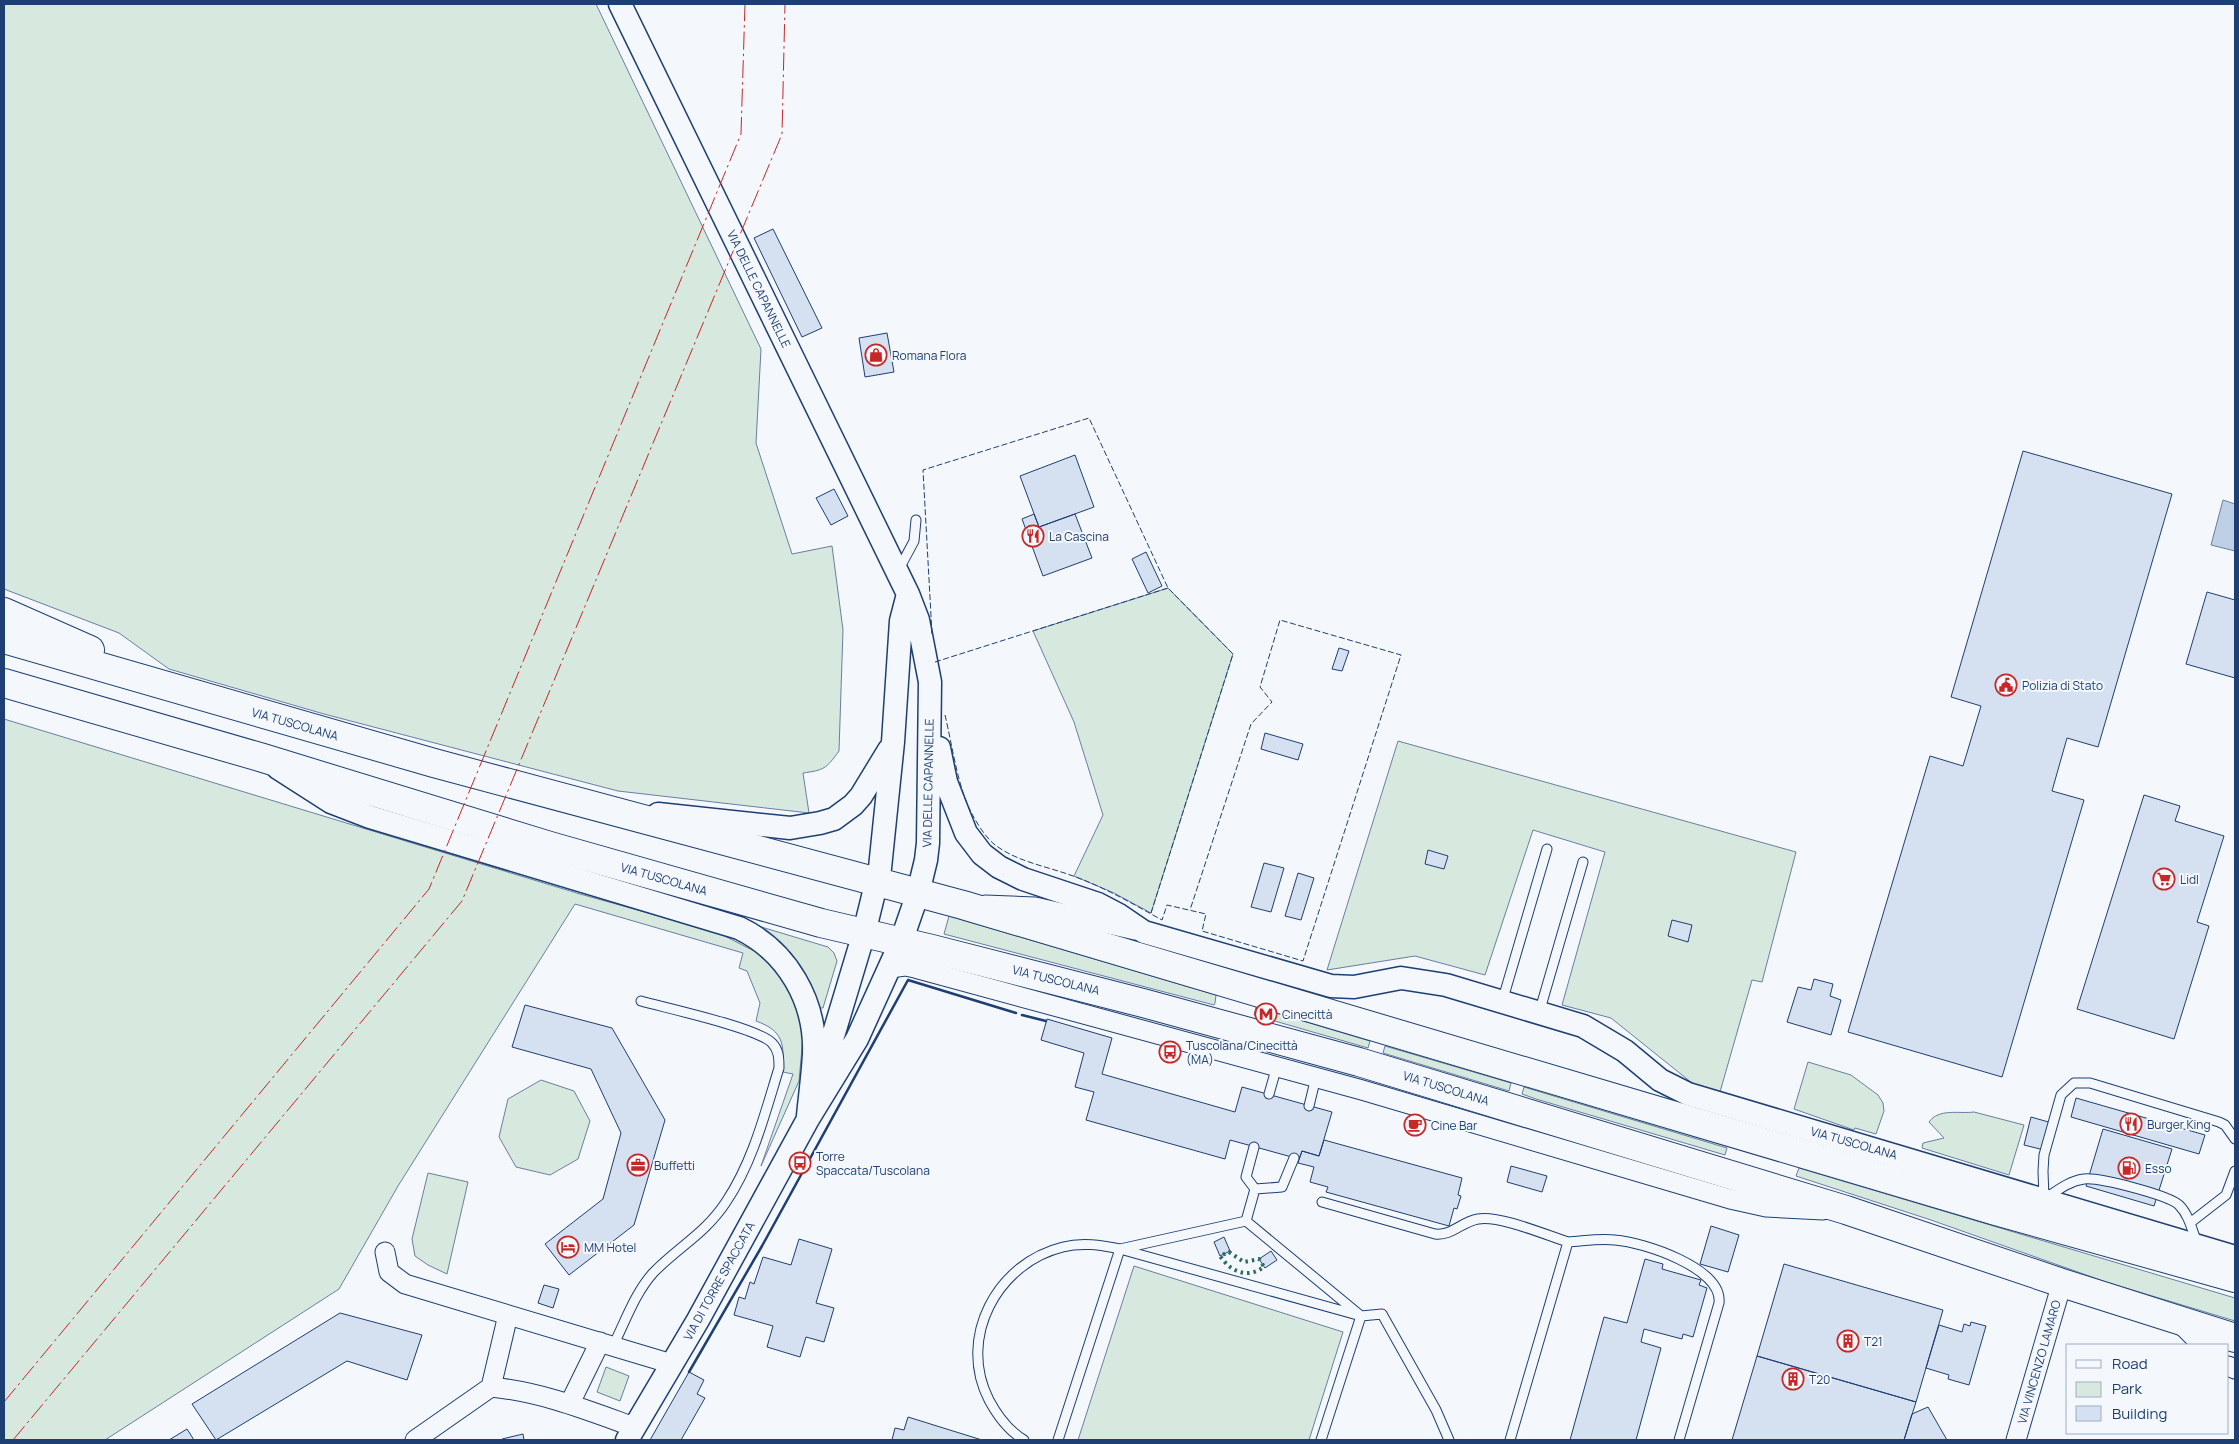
<svg xmlns="http://www.w3.org/2000/svg" width="2239" height="1444" font-family="Manrope,sans-serif">
<style>
.green{fill:#d7e8df;stroke:#687fa3}
.water{fill:#bed0e5;stroke:#687fa3}
.building{fill:#d5e0f0;stroke:#1d3f73}
.lines{fill:none;stroke-linecap:round;stroke-linejoin:round}
.service-casing{stroke:#1d3f73;stroke-width:11}
.minor-casing{stroke:#1d3f73;stroke-width:21}
.tertiary-casing{stroke:#1d3f73;stroke-width:25}
.primary-casing{stroke:#1d3f73;stroke-width:30}
.service{stroke:#f4f7fb;stroke-width:9}
.minor{stroke:#f4f7fb;stroke-width:19}
.tertiary{stroke:#f4f7fb;stroke-width:22}
.primary{stroke:#f4f7fb;stroke-width:28}
.hedge{stroke:#2c6c60;stroke-width:4;stroke-dasharray:2.5 4;stroke-linecap:butt}
.fence{stroke:#1d3f73;stroke-width:1;stroke-dasharray:6 2.5;stroke-linecap:butt}
.wall{stroke:#1d3f73;stroke-width:2.5}
.power{stroke:#c62828;stroke-width:1;stroke-dasharray:18 4 2.5 4;stroke-linecap:butt}
.labels{text-anchor:middle;dominant-baseline:central;stroke-width:4;stroke-linejoin:round;paint-order:stroke}
.street-label{font-size:12px;fill:#1d3f73;stroke:#f4f7fb}
.poi-label{font-size:12px;fill:#1d3f73;stroke:#f4f7fb;text-anchor:start}
</style>
<rect width="100%" height="100%" fill="#f4f7fb"/>
<!-- green -->
<path class="green" d="M4 4H596L761 349 756 443 792 554 832 546 843 630 839 751C826 769 824 770 803 773L809 813 618 791 324 714 169 669 119 633 4 589Z
M1168 588 1233 654 1151 913 1114 893 1074 876 1103 815 1074 722 1033 631Z
M4 719 580 894 717 932 754 951 769 963 786 984 797 1005 803 1037 799 1081 761 1166 793 1074 783 1072C784 1044 784 1031 756 1021L760 1003 747 971 739 968 743 953 575 904 398 1186 339 1289 105 1440H4Z
M1398 741 1796 852 1762 982 1752 980 1720 1092 1692 1083 1611 1018 1562 1005 1605 852 1533 830 1485 975 1415 956 1327 970Z
M949 916 1216 995 1215 1003 1214 1005 944 934Z
M758 926 828 947 834 953 837 961 823 1008H819L757 928Z
M1256 1007 1370 1041 1368 1048 1254 1015Z
M1385 1046 1511 1083 1509 1091 1383 1053Z
M1808 1062 1851 1075 1878 1095 1883 1103 1884 1111 1876 1134 1855 1128 1854 1130 1794 1109Z
M541 1080 574 1091 590 1121 578 1159 550 1175 516 1167 499 1137 508 1099Z
M1524 1087 1727 1148 1725 1155 1536 1099 1522 1094Z
M1974 1112 2024 1125 2009 1175 1922 1148 1923 1143 1944 1138 1929 1122C1939 1108 1959 1114 1974 1112Z
M1799 1168 2235 1298V1321L2106 1282 1931 1220 1796 1176Z
M428 1173 468 1182 447 1274 428 1265 415 1256 412 1239Z
M1134 1266 1343 1332 1309 1440H1078Z
M606 1367 629 1376 620 1401 597 1392Z"/>
<!-- water -->
<path class="water" d="M2223 500 2235 504V551L2211 545Z"/>
<!-- building -->
<path class="building" d="M773 229 822 328 802 337 754 238Z
M887 333 894 372 865 377 859 338Z
M2023 451 2172 494 2098 747 2067 738 2052 791 2084 800 2002 1077 1848 1032 1930 756 1963 766 1981 706 1951 697Z
M1075 455 1094 507 1039 527 1020 476Z
M834 489 848 516 831 525 816 498Z
M1034 514 1039 527 1075 514 1092 558 1043 576 1022 519Z
M1146 552 1162 586 1148 593 1132 559Z
M2207 592 2235 600V678L2186 664Z
M1339 648 1349 651 1342 671 1332 669Z
M1265 733 1303 744 1298 760 1261 749Z
M2144 795 2180 806 2175 821 2224 836 2197 922 2209 926 2174 1039 2077 1009Z
M1428 850 1448 856 1444 869 1425 864Z
M1264 863 1284 868 1271 912 1251 907Z
M1298 873 1314 878 1301 920 1285 916Z
M1672 920 1692 925 1688 942 1668 936Z
M1814 979 1833 984 1830 996 1841 1000 1831 1035 1787 1022 1798 987 1811 990Z
M525 1005 612 1028 665 1120 634 1225 569 1275 545 1244 603 1199 621 1133 591 1069 512 1047Z
M1047 1019 1112 1038 1102 1074 1235 1112 1242 1087 1332 1112 1319 1156 1302 1151 1299 1159 1230 1140 1225 1159 1086 1120 1094 1092 1075 1087 1084 1053 1041 1040Z
M2076 1098 2205 1135 2199 1154 2071 1117Z
M2031 1117 2052 1123 2044 1150 2024 1145Z
M2103 1129 2172 1149 2154 1206 2086 1186Z
M1324 1140 1462 1178 1458 1195 1461 1196 1457 1209 1454 1208 1449 1226 1326 1192 1328 1187 1310 1182 1314 1167 1298 1163 1302 1151 1319 1156Z
M1511 1166 1547 1176 1542 1192 1507 1182Z
M1711 1226 1739 1235 1728 1272 1700 1264Z
M1224 1237 1230 1251 1220 1256 1214 1242Z
M799 1239 832 1249 816 1303 834 1308 824 1342 806 1337 800 1357 767 1347 773 1326 734 1315 739 1297 745 1299 750 1282 754 1284 763 1257 791 1265Z
M1271 1251 1277 1260 1265 1268 1259 1259Z
M1645 1259 1663 1264 1662 1269 1701 1280 1699 1285 1707 1288 1693 1337 1683 1334 1682 1339 1644 1329 1641 1342 1661 1348 1636 1440H1570L1604 1317 1627 1323Z
M1784 1264 1943 1310 1916 1402 1757 1356Z
M544 1285 559 1289 553 1308 538 1303Z
M340 1313 422 1335 407 1380 347 1361 216 1440 192 1404Z
M1971 1322 1986 1326 1969 1385 1948 1379 1949 1375 1926 1368 1939 1325 1962 1332 1964 1324 1970 1326Z
M1757 1356 1916 1402 1904 1440H1732Z
M689 1372 704 1380 697 1394 705 1398 681 1440H650Z
M1928 1407 1947 1440H1904L1912 1414Z
M908 1417 982 1440H892L895 1428 904 1430Z
M187 1429 194 1440H169Z
M523 1434 524 1440H502V1439Z"/>
<g class="lines">
<!-- service casing -->
<g class="service-casing">
<path id="service" d="M899 569 914 541 916 520
M1502 1002 1547 849
M1539 1013 1583 862
M1269 1094 1277 1066
M1309 1106 1316 1077
M1254 1147 1246 1177 1255 1189
M2046 1198C2058 1190 2069 1181 2084 1179 2099 1177 2168 1195 2179 1205 2189 1215 2192 1230 2197 1243
M2044 1199 2043 1171 2044 1155 2061 1095 2074 1083H2090L2219 1122 2225 1125 2235 1139
M1322 1202 1435 1234C1452 1236 1461 1222 1478 1219 1499 1215 1546 1235 1568 1242L1510 1440
M1246 1221 1361 1316 1382 1314 1436 1410 1449 1440
M2190 1223 2226 1195 2235 1171
M1568 1242C1584 1241 1600 1238 1615 1240 1643 1242 1723 1268 1719 1303L1679 1440
M613 1346C625 1322 635 1293 653 1273 678 1247 705 1234 726 1202 753 1162 765 1113 779 1068 779 1059 779 1050 772 1043 758 1028 666 1008 641 1001
M1024 1440C1009 1431 997 1415 989 1400 957 1338 997 1263 1063 1247 1082 1242 1101 1245 1120 1249L1246 1221 1255 1189 1282 1187 1294 1158
M1058 1440 1120 1249 1361 1316 1321 1440"/>
</g>
<!-- minor casing -->
<g class="minor-casing">
<path id="minor" d="M985 905 1035 907 1135 930
M890 968 905 966 915 968 1362 1090 1730 1199 1766 1207 1823 1210
M385 1252 389 1272 405 1284 672 1364
M2179 1322 2202 1345
M2228 1366 2235 1369
M491 1387C542 1392 587 1410 634 1427
M491 1387 508 1315
M570 1403 600 1342
M415 1440 491 1387
M2016 1440 2062 1283"/>
</g>
<!-- tertiary casing -->
<g class="tertiary-casing">
<path id="tertiary" d="M620 4 908 594 918 620 930 682 928 843 926 860 918 893 901 942 857 1039 808 1119 698 1320 627 1440
M939 748 946 782 966 833 982 854 999 867 1023 879 1098 904 1119 915 1144 932 1331 986 1354 987 1401 978 1446 985 1583 1026 1625 1051 1660 1080 1688 1094 2235 1257
M278 768 331 802 370 817 739 928C787 951 816 1001 814 1054 813 1074 810 1095 808 1116
M658 814 790 828 820 823 834 819 853 805 861 796 889 750
M821 1076 864 933 880 868 893 742 901 621 908 594"/>
</g>
<!-- primary casing -->
<g class="primary-casing">
<path id="primary" d="M4 612 90 650
M4 639 434 763 963 905 1996 1211 2235 1278
M4 683 263 758 550 846 821 923 932 949 1143 1003 1359 1062 1846 1210 2062 1283 2235 1338"/>
</g>
<!-- service -->
<use href="#service" class="service"/>
<!-- minor -->
<use href="#minor" class="minor"/>
<!-- tertiary -->
<use href="#tertiary" class="tertiary"/>
<!-- primary -->
<use href="#primary" class="primary"/>
<!-- hedge -->
<path class="hedge" d="M1229 1252 1244 1262 1259 1259 1264 1267C1247 1279 1231 1272 1220 1256Z"/>
<!-- fence -->
<path class="fence" d="M932 634 923 470 1089 418 1168 588 1233 654 1151 913
M935 662 1168 588
M945 715C952 744 958 789 972 814 978 825 987 840 998 847 1019 862 1049 867 1073 876 1104 887 1133 904 1162 920L1167 905C1180 908 1193 911 1206 914L1202 931 1303 961 1401 655 1280 620 1260 687 1272 702 1251 724 1190 910"/>
<!-- wall -->
<path class="wall" d="M1022 1015 1046 1021
M689 1372 762 1246 908 980 1016 1013"/>
<!-- power -->
<path class="power" d="M4 1402 429 889 741 134 745 4
M13 1440 462 901 782 134 785 4"/>
</g>
<!-- icons -->
<defs>
<g id="shop-ring" transform="scale(1.125)"><circle r="9.5" fill="#f4f7fb" stroke="#c62828" stroke-width="1.5"/><path d="M-5-2.5h2.3a2.7 3.5 0 0 1 5.4 0H5L5.5 6h-11ZM-1.5-2.5h3a1.5 2.3 0 0 0-3 0Z" fill="#c62828"/></g>
<g id="restaurant-ring" transform="scale(1.125)"><circle r="9.5" fill="#f4f7fb" stroke="#c62828" stroke-width="1.5"/><path d="M-5-6h1v4h1v-4h1v4h1v-4h1v5L-1.5 .5V6h-2V.5L-5-1ZM5-6V6H3V1.5H1.5Q1.5-4 5-6Z" fill="#c62828"/></g>
<g id="civic-ring" transform="scale(1.125)"><circle r="9.5" fill="#f4f7fb" stroke="#c62828" stroke-width="1.5"/><path d="M-.6-6.5H3V-4.5H.6V-3L4-1V1h2V6H-6V1h2V-1L-.6-3ZM-1.2 2.5V6h2.4V2.5Z" fill="#c62828"/></g>
<g id="supermarket-ring" transform="scale(1.125)"><circle r="9.5" fill="#f4f7fb" stroke="#c62828" stroke-width="1.5"/><path d="M-6-5.5h2.5l.6 2H6L4.5 2H-2.5L-4.4-4H-6ZM-1.5 3.2a1.3 1.3 0 1 0 .1 0ZM3 3.2a1.3 1.3 0 1 0 .1 0Z" fill="#c62828"/></g>
<g id="metro-ring" transform="scale(1.125)"><circle r="9.5" fill="#f4f7fb" stroke="#c62828" stroke-width="1.5"/><path d="M-5.5 5V-5H-3L0 0L3-5H5.5V5H3V-.5L0 4L-3-.5V5Z" fill="#c62828"/></g>
<g id="bus-ring" transform="scale(1.125)"><circle r="9.5" fill="#f4f7fb" stroke="#c62828" stroke-width="1.5"/><path d="M-5-6H5V4H4V6H2V4H-2V6H-4V4H-5ZM-3.5-4V0h7V-4ZM-3.5 1.2v1.5H-2V1.2ZM2 1.2v1.5H3.5V1.2Z" fill="#c62828"/></g>
<g id="cafe-ring" transform="scale(1.125)"><circle r="9.5" fill="#f4f7fb" stroke="#c62828" stroke-width="1.5"/><path d="M-5.5-4.5H6V0H3Q3 3.5 0 3.5H-2.5Q-5.5 3.5-5.5 0ZM3-3.2v2h1.7v-2ZM-6 4.5H4V6H-6Z" fill="#c62828"/></g>
<g id="office-ring" transform="scale(1.125)"><circle r="9.5" fill="#f4f7fb" stroke="#c62828" stroke-width="1.5"/><path d="M-6-3h4V-5.5h4V-3h4V5H-6ZM-1-4.5V-3h2v-1.5ZM-6 0V1H6V0Z" fill="#c62828"/></g>
<g id="fuel-ring" transform="scale(1.125)"><circle r="9.5" fill="#f4f7fb" stroke="#c62828" stroke-width="1.5"/><path d="M-5.5-6h7V0h2V4h1.3V-2.5L3-4.5l.8-.8L6-3V5H2.5V1h-1V6h-7ZM-4.2-4.7v3.2H.2V-4.7Z" fill="#c62828"/></g>
<g id="hotel-ring" transform="scale(1.125)"><circle r="9.5" fill="#f4f7fb" stroke="#c62828" stroke-width="1.5"/><path d="M-6-4.5h1.5V1H6V5H4.5V3h-9V5H-6ZM-4 0a1.8 1.8 0 1 1 3.6 0ZM.5 0V-2.5h3Q6-2.5 6 0Z" fill="#c62828"/></g>
<g id="building-ring" transform="scale(1.125)"><circle r="9.5" fill="#f4f7fb" stroke="#c62828" stroke-width="1.5"/><path d="M-4-6H4V6H1V3H-1V6H-4ZM-2.5-4.3h1.7v1.8h-1.7ZM.8-4.3h1.7v1.8H.8ZM-2.5-1h1.7V.8h-1.7ZM.8-1h1.7V.8H.8Z" fill="#c62828"/></g>
</defs>
<g fill-rule="evenodd">
<use href="#shop-ring" x="876" y="355"/>
<use href="#restaurant-ring" x="1033" y="536"/>
<use href="#civic-ring" x="2006" y="685"/>
<use href="#supermarket-ring" x="2164" y="879"/>
<use href="#metro-ring" x="1266" y="1014"/>
<use href="#bus-ring" x="1170" y="1052"/>
<use href="#restaurant-ring" x="2131" y="1124"/>
<use href="#cafe-ring" x="1415" y="1125"/>
<use href="#bus-ring" x="800" y="1163"/>
<use href="#office-ring" x="638" y="1165"/>
<use href="#fuel-ring" x="2129" y="1168"/>
<use href="#hotel-ring" x="568" y="1247"/>
<use href="#building-ring" x="1848" y="1341"/>
<use href="#building-ring" x="1793" y="1379"/>
</g>
<g class="labels">
<!-- street labels -->
<g class="street-label">
<text transform="translate(759 289) rotate(64)">VIA DELLE CAPANNELLE</text>
<text transform="translate(295 724) rotate(16)">VIA TUSCOLANA</text>
<text transform="translate(928 783) rotate(-89)">VIA DELLE CAPANNELLE</text>
<text transform="translate(664 879) rotate(16)">VIA TUSCOLANA</text>
<text transform="translate(1056 980) rotate(14)">VIA TUSCOLANA</text>
<text transform="translate(1446 1088) rotate(17)">VIA TUSCOLANA</text>
<text transform="translate(1854 1143) rotate(16)">VIA TUSCOLANA</text>
<text transform="translate(719 1281) rotate(-61)">VIA DI TORRE SPACCATA</text>
<text transform="translate(2039 1362) rotate(-74)">VIA VINCENZO LAMARO</text>
</g>
<!-- poi labels -->
<g class="poi-label">
<text x="892" y="355">Romana Flora</text>
<text x="1049" y="536">La Cascina</text>
<text x="2022" y="685">Polizia di Stato</text>
<text x="2180" y="879">Lidl</text>
<text x="1282" y="1014">Cinecittà</text>
<text x="1186" y="1045">Tuscolana/Cinecittà<tspan x="1186" dy="14">(MA)</tspan></text>
<text x="2147" y="1124">Burger King</text>
<text x="1431" y="1125">Cine Bar</text>
<text x="816" y="1156">Torre<tspan x="816" dy="14">Spaccata/Tuscolana</tspan></text>
<text x="654" y="1165">Buffetti</text>
<text x="2145" y="1168">Esso</text>
<text x="584" y="1247">MM Hotel</text>
<text x="1864" y="1341">T21</text>
<text x="1809" y="1379">T20</text>
</g>
</g>
<!-- border -->
<rect width="2239" height="1444" fill="none" stroke="#1d3f73" stroke-width="10"/>
<!-- legend -->
<rect x="2066" y="1344" width="162" height="90" fill="#f4f7fb" stroke="#9eadc5"/>
<rect x="2076" y="1360" width="25" height="8" fill="#f4f7fb" stroke="#9eadc5"/>
<text x="2112" y="1369" font-size="15" fill="#1d3f73">Road</text>
<rect x="2076" y="1382" width="25" height="15" fill="#d7e8df" stroke="#9eadc5"/>
<text x="2112" y="1394" font-size="15" fill="#1d3f73">Park</text>
<rect x="2076" y="1406" width="25" height="15" fill="#d5e0f0" stroke="#9eadc5"/>
<text x="2112" y="1419" font-size="15" fill="#1d3f73">Building</text>
</svg>
